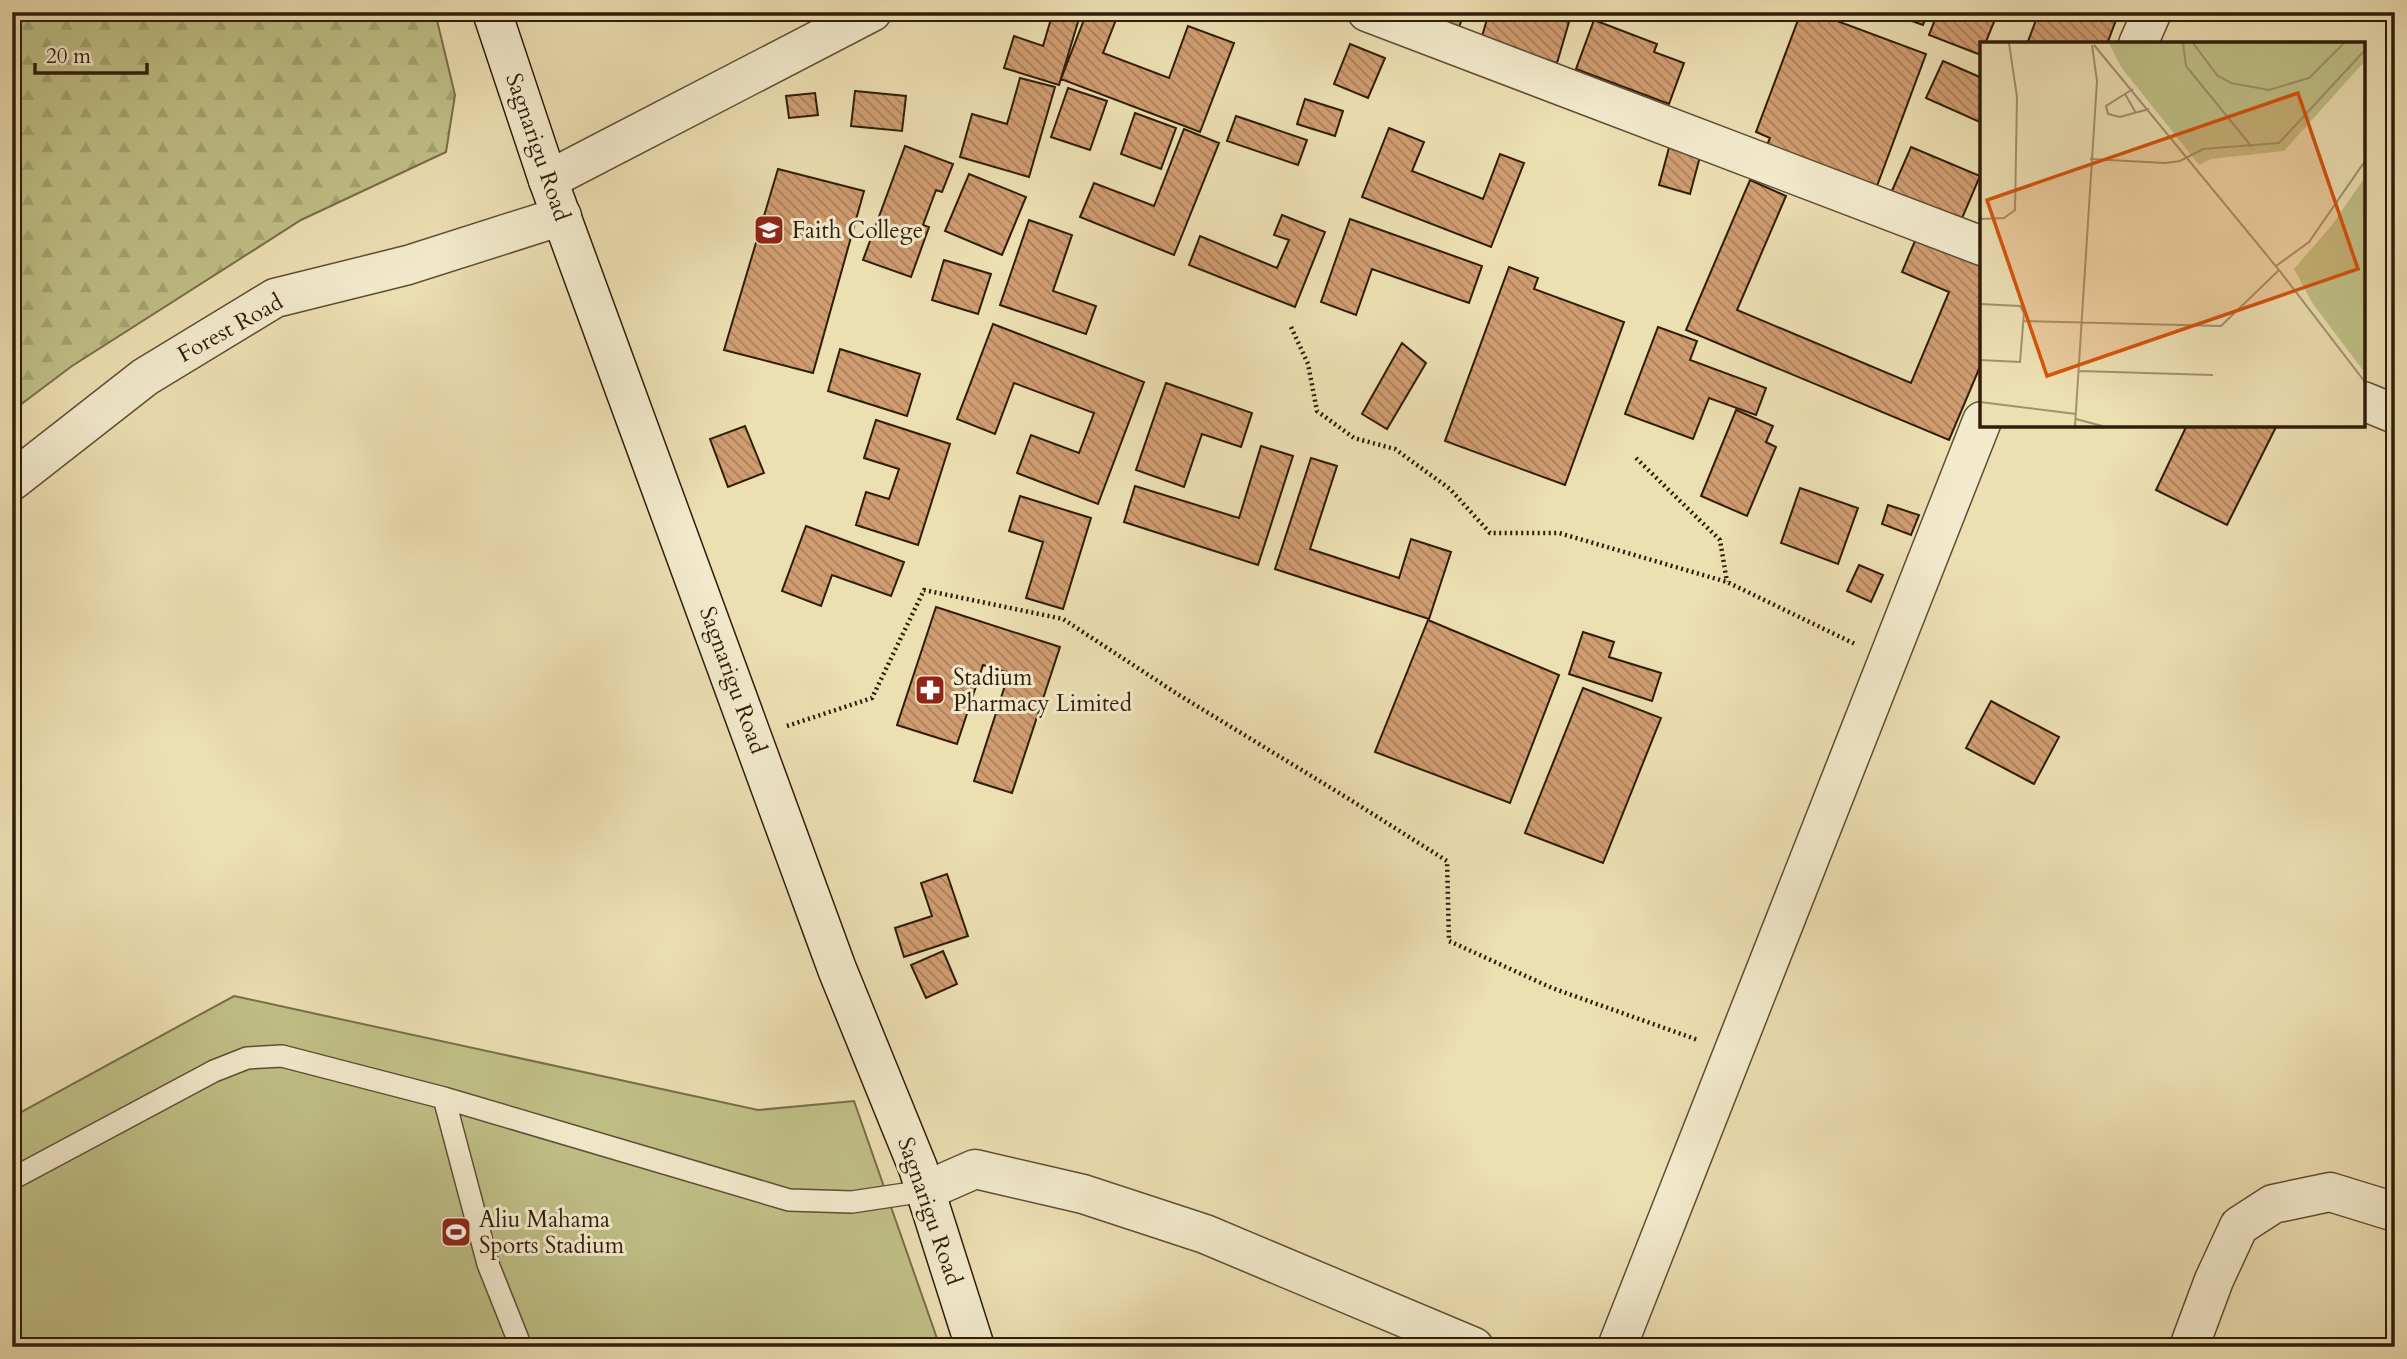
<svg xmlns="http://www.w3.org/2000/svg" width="2407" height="1359" font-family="Cardo,serif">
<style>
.grass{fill:#c0c087;stroke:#786e48;stroke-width:2}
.forest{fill:url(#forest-firs);stroke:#786e48;stroke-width:2}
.building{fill:url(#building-back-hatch);stroke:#2f1d0a;stroke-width:2}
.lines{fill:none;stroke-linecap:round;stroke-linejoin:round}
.lane-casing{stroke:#5e4e34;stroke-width:24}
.street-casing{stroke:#5e4e34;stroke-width:41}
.secondary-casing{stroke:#2f1d0a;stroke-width:41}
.path{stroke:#2f1d0a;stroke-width:4.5;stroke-dasharray:2 3.5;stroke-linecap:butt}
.lane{stroke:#f3eacd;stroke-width:21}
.street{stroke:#f3eacd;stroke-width:38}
.secondary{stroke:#f3eacd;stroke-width:38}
.labels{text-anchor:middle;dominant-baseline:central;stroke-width:6;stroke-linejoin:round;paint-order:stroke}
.street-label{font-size:23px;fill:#2f1d0a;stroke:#f3eacd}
.poi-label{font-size:23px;fill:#2f1d0a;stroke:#f3eacd;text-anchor:start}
.inset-road{fill:none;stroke:#a0916f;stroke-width:2}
.view{fill:#d6530c;fill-opacity:0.15;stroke:#d6530c;stroke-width:3.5}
.inset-edge{fill:none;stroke:#2f1d0a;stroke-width:3.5}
</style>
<defs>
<pattern id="forest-firs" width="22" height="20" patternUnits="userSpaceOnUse" patternTransform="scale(1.75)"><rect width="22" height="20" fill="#c0c087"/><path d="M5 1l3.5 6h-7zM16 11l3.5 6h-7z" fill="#a5a573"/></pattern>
<pattern id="building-back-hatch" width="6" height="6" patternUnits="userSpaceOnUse" patternTransform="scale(1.75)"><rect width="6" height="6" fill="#d09d71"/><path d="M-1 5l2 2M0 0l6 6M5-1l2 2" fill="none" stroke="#a97f5b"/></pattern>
</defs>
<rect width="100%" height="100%" fill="#ecdfb2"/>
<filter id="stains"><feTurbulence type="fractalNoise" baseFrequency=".00286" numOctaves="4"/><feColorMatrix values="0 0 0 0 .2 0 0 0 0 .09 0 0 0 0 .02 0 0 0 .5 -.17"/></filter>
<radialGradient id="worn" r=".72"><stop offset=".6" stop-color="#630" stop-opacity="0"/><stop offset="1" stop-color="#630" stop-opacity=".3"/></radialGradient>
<!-- grass -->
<path class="grass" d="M234 996 758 1110 854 1101 940 1347H12V1117Z"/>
<!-- forest -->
<path class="forest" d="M12 12H435L455 95 446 152 301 220 72 366 12 411Z"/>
<!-- building -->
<path class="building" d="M1053 12H1081L1059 85 1004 68 1014 36 1043 46Z
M1087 12H1119L1103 53 1169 78 1188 26 1234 43 1200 132 1061 79Z
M1436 12H1476L1473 21 1463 17 1457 32 1433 22Z
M1489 12H1536L1569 22 1557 63 1481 40Z
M1801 12H1813L1926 54 1877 186 1767 145 1770 138 1756 132Z
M1886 12H1928L1923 25Z
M1938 12H1998L1985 44H1982L1981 55 1929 35Z
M2039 12H2119L2107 44H2027Z
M1594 20 1657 44 1654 52 1684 63 1669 104 1576 69Z
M1350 44 1385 58 1368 98 1334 84Z
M1943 61 1982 78V123L1926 98Z
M1020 78 1055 87 1029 177 960 157 972 114 1007 124Z
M1068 88 1107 101 1090 150 1051 137Z
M855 91 906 96 902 131 851 126Z
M815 93 818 115 789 118 786 96Z
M1305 99 1343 111 1335 136 1297 124Z
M1135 113 1176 128 1161 169 1121 154Z
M1236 116 1307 140 1298 165 1227 141Z
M1389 128 1424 142 1412 171 1483 199 1500 154 1524 163 1491 247 1362 197Z
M1184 129 1219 143 1174 255 1080 217 1094 183 1154 206Z
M1670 144 1701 153 1690 194 1659 185Z
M905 146 953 164 942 192 936 190 923 225 929 227 911 277 863 260Z
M1911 147 1980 176 1960 223 1891 193Z
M778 169 864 191 813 373 724 350Z
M969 174 1026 197 1002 255 945 231Z
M1750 180 1786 196 1737 310 1911 383 1949 292 1902 272 1917 236 1982 264V362L1949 440 1686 330Z
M1282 215 1325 232 1295 307 1189 265 1200 236 1277 268 1289 240 1274 235Z
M1350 219 1482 266 1469 303 1372 269 1356 315 1321 302Z
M1029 220 1072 235 1053 291 1096 306 1086 334 1000 305Z
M944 260 991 274 978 314 932 300Z
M1509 267 1538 278 1534 289 1624 322 1565 485 1445 441Z
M993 324 1144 382 1098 504 1017 473 1031 435 1079 453 1094 413 1014 383 995 434 957 419Z
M1658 327 1697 341 1690 360 1766 388 1756 415 1709 398 1693 439 1625 414Z
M1402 343 1426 363 1387 429 1362 414Z
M840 349 920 374 907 416 828 391Z
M1166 383 1252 413 1241 447 1202 434 1184 487 1136 470Z
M1736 410 1773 426 1766 442 1776 447 1747 516 1701 496Z
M876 420 950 444 918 545 856 525 866 492 889 499 899 469 864 458Z
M2187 425H2277L2227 525 2156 490Z
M745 426 764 473 728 487 710 439Z
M1261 446 1293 456 1258 565 1124 522 1135 486 1239 518Z
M1311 458 1337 466 1310 549 1399 578 1411 539 1451 552 1429 619 1275 569Z
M1800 488 1858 508 1838 564 1781 543Z
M1020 496 1091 518 1063 609 1026 598 1043 542 1009 531Z
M1888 505 1919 515 1911 535 1882 524Z
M806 526 904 562 891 596 832 575 821 606 782 591Z
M1859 565 1883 575 1871 602 1847 591Z
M936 607 1060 647 1012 793 974 781 1009 673 983 665 957 744 897 725Z
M1428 620 1559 675 1510 803 1375 752Z
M1583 632 1614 642 1609 657 1661 673 1652 701 1569 674Z
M1583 688 1661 718 1603 863 1525 833Z
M1991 701 2059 737 2034 784 1966 748Z
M947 874 968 936 904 957 895 928 932 916 921 883Z
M943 951 957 984 926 998 911 965Z"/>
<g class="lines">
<!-- lane casing -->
<g class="lane-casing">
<path id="lane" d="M444 1098 488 1264 521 1347
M12 1179 214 1071 247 1058 282 1056 444 1098 789 1200 852 1202 925 1191"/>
</g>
<!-- street casing -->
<g class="street-casing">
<path id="street" d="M1367 12 1982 246
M2138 44 2152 12
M548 180 872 12
M2363 401 2395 414
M12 481 145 377 275 298 408 265 562 216
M925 1191 975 1169 1083 1194 1205 1234 1474 1347
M1617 1347 1982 421
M2189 1347 2214 1280 2239 1226 2273 1204 2330 1192 2395 1212"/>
</g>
<!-- secondary casing -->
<g class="secondary-casing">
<path id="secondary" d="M492 12 548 180 837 969 918 1168 975 1347"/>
</g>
<!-- path -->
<path class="path" d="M1291 327 1308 364 1317 411 1354 438 1395 449 1450 489 1490 533H1559L1727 582 1855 644
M1636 458 1720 540 1727 582
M787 726 872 698 924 590 1063 619 1179 695 1349 799 1447 861 1449 941 1552 988 1698 1040"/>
<!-- lane -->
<use href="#lane" class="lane"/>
<!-- street -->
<use href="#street" class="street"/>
<!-- secondary -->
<use href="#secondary" class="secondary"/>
</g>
<!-- icons -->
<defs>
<g id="school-square" transform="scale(1.575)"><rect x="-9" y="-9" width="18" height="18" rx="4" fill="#8f2418" stroke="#f3eacd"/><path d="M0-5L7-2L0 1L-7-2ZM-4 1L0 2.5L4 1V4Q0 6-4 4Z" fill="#fff"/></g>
<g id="pharmacy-square" transform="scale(1.575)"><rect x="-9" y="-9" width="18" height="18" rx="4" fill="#8f2418" stroke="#f3eacd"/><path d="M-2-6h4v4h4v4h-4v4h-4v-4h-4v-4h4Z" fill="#fff"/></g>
<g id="stadium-square" transform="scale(1.575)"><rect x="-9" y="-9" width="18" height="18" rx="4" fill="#8f2418" stroke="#f3eacd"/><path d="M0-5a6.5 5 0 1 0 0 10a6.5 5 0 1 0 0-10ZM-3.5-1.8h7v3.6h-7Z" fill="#fff"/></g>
</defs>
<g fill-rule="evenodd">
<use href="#school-square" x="769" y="230"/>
<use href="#pharmacy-square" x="930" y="690"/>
<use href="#stadium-square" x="456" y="1232"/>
</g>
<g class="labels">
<!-- street labels -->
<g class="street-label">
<text transform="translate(538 147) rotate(71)">Sagnarigu Road</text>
<text transform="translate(230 328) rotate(-29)">Forest Road</text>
<text transform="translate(733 680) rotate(70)">Sagnarigu Road</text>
<text transform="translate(930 1211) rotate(71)">Sagnarigu Road</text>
</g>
<!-- poi labels -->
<g class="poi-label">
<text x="792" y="230">Faith College</text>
<text x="953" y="677">Stadium<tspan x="953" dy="26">Pharmacy Limited</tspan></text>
<text x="479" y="1219">Aliu Mahama<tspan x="479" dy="26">Sports Stadium</tspan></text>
</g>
</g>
<!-- overview -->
<g transform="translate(1980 42)">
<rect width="385" height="385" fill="#ecdfb2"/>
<path d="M129 1H385V19L304 109 231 117 219 123 141 25Z" fill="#c0c087"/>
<path d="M385 135V331L333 262 314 227 352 183Z" fill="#c0c087"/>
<path class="inset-road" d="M203 1 206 24 272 105M213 1 237 33 251 41 289 48 329 36 364 1M114 3 299 228 385 340M153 47 126 64 128 72 140 75 169 67M145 52 156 71M110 117 185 121 200 119 223 107 299 101 385 8M0 177 24 176 35 168 37 55 29 1M296 224 329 200 385 119M0 262 40 264 44 271 40 320 0 318M43 279 241 284 299 228M99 329 233 333M0 360 96 372M96 377 122 384M95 384 117 39 112 3"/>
<path class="view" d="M318 51 378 227 67 334 7 158Z"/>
<rect width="385" height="385" class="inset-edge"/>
</g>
<!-- margin -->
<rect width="2407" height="1359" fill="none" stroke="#ecdfb2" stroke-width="42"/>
<rect x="14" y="14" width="2379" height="1331" fill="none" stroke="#2f1d0a" stroke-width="3.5"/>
<rect x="21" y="21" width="2365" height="1317" fill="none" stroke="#2f1d0a" stroke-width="2"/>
<!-- scale -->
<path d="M35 63v10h112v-10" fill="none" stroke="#2f1d0a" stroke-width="3.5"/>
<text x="46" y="63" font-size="21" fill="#2f1d0a" stroke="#f3eacd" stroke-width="5" paint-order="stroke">20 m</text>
<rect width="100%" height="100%" filter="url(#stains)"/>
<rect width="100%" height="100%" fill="url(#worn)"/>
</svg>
